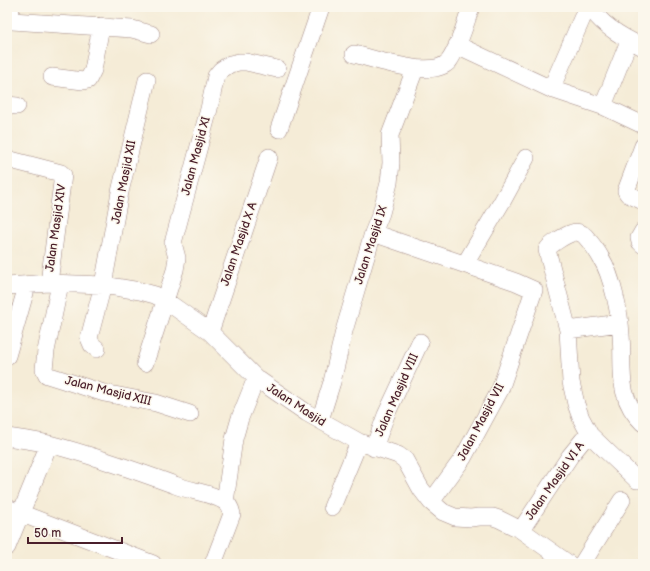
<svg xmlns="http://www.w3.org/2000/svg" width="650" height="571" font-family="'Balsamiq Sans',sans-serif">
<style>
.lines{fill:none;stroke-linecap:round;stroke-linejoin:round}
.minor-casing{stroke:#a08681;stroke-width:18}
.minor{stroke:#fff;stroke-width:17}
.labels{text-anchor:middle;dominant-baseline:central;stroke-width:3;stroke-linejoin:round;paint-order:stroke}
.street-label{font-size:12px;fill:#4a1f2b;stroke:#fbf7ec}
</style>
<rect width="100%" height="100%" fill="#fbf7ec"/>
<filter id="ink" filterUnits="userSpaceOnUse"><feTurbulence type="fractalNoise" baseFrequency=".025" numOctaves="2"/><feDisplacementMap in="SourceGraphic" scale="8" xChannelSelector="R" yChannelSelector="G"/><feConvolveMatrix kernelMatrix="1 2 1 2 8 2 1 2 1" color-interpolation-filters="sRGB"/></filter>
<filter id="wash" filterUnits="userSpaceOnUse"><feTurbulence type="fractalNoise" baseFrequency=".012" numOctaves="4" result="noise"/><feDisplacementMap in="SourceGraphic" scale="16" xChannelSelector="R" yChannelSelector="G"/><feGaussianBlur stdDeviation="0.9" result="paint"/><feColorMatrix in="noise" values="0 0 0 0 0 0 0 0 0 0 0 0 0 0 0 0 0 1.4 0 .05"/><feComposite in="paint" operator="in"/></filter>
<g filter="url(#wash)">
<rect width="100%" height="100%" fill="#f5ecd7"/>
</g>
<g filter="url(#ink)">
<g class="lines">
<!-- minor casing -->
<g class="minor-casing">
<path id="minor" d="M10 7 12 21 132 29 151 34
M591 7C599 24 626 39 643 47
M457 45 551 89 605 107 643 125
M354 54C375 59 433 80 449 61 458 49 466 22 471 7
M52 77 83 81 88 80 93 70 101 26
M551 89 587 7
M7 105 17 106
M603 106 629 41
M279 129 321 7
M643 146 626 191 628 194 643 201
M7 159 61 173 63 175 49 283
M643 231 639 238 640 242 643 245
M373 233 516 282 534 290 500 390 463 458 431 502
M465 264 503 200 526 158
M60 284 46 351 44 369 47 375 104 393 156 403 190 414
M7 286 49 283 103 285 140 291 155 295 166 301 210 332 256 378 307 413 359 442 398 455 405 460 421 489 431 502 443 512 455 517 471 518 479 517H493L499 519 521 530 569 564
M568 330 620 323
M210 332 269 157
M97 349 92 345 89 338 103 285 120 192 147 80
M7 356 25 293
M145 363 175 270 177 258 173 243 209 109 216 76 221 70 230 64 239 62H246L277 69
M320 420 332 382 344 331 373 233 381 213 389 183 391 163 390 135 415 69
M643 423C615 396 624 368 621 335 620 314 612 275 601 258 597 250 591 243 585 236 582 233 577 231 572 233 566 235 550 244 547 250L568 330 571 382 576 404 581 418 590 435 637 480H643
M7 437C21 439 35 441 49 444 92 455 134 470 175 485 190 491 212 493 224 501 229 504 231 509 232 514L213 564
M374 448 386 415 420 342
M225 502 234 439 240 418 256 378
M332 507 359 442
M7 508 153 564
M521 530 570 456 583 440 590 435
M7 547 49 444
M582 564 622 500"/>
</g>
<!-- minor -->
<use href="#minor" class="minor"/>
</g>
</g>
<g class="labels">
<!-- street labels -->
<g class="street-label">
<text transform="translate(196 156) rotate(-75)">Jalan Masjid XI</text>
<text transform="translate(124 182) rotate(-79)">Jalan Masjid XII</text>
<text transform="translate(56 228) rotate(-82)">Jalan Masjid XIV</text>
<text transform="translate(239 244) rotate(-71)">Jalan Masjid X A</text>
<text transform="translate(371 245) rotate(-72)">Jalan Masjid IX</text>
<text transform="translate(108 391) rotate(14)">Jalan Masjid XIII</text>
<text transform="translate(397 395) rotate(-66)">Jalan Masjid VIII</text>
<text transform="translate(296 405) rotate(33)">Jalan Masjid</text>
<text transform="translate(481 422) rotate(-62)">Jalan Masjid VII</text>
<text transform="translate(555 481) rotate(-55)">Jalan Masjid VI A</text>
</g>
</g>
<!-- margin -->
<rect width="650" height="571" fill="none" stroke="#fbf7ec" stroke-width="24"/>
<!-- scale -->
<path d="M28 537v6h94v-6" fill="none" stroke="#4a1f2b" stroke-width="2"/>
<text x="34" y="537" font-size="12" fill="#4a1f2b" stroke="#fbf7ec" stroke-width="3" paint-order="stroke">50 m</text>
</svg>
